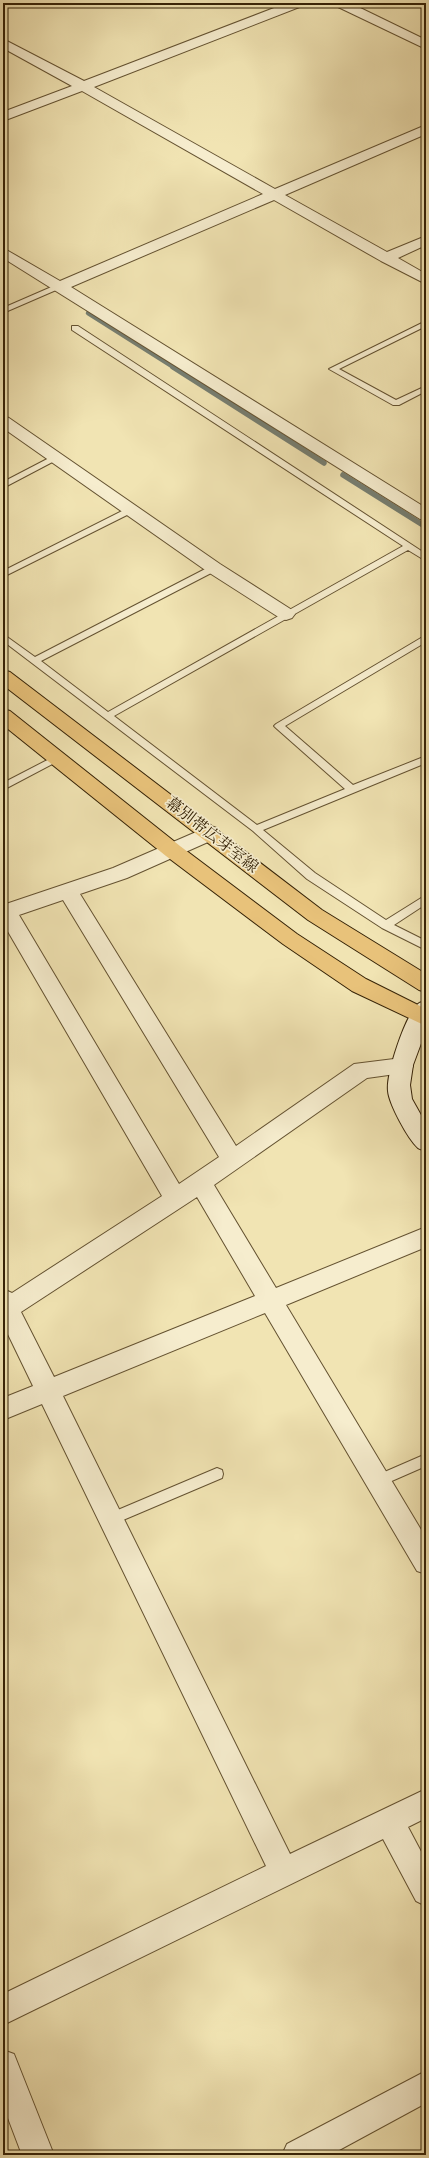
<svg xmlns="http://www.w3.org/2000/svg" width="429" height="2158" font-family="'IM FELL DW Pica','Noto Serif JP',serif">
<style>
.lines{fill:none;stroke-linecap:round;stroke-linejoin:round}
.stream-far1{stroke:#767e71;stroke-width:4.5}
.stream{stroke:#767e71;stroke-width:5.5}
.lane-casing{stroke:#645231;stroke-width:2}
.street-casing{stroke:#645231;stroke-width:2}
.secondary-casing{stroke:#352206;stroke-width:2}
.primary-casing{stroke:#352206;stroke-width:2}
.lane{fill:#f6edce;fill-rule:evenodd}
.street{fill:#f6edce;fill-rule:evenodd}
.secondary{fill:#f6edce;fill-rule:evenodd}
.primary{fill:#e8c27a;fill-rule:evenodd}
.labels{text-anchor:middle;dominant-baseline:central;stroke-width:3.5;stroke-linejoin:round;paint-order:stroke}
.street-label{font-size:16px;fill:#352206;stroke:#f6edce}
</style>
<rect width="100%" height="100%" fill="#f1e4b3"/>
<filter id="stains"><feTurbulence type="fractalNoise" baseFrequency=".005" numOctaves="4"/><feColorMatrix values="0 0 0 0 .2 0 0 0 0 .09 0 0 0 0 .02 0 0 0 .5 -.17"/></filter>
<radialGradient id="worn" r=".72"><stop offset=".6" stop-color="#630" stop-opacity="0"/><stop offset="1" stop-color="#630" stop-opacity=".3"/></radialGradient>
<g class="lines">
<!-- stream-far1 -->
<path class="stream-far1" d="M88 313 175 368"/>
<!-- stream -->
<path class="stream" d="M173 367 324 463
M343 475 426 527"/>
<!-- lane casing -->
<g class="lane-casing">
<path id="lane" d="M56 285 63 287 3 313V308Z
M426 321V326L339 369 396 400 426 386V391L399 405H393L329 369Z
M72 326H78L426 554V561L408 550 114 716 257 825 345 789 276 728 274 726 276 724 426 635V642L285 726 353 785 426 756V763L263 830 315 873 386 920 426 895V904L394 925 426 941V950L382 928 307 879 253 831 3 641V634L35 657 211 566H217V570L41 661 108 712 403 546 72 330Z
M53 456H56L60 458 3 488V482Z
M130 507 133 508V512L3 577V571Z
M57 755 62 758 60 760 3 790V783Z
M426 1454V1466L378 1487 373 1485 372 1481 373 1477Z
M217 1468 222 1470 223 1474 222 1478 116 1523 111 1525 106 1523 105 1519 106 1515Z"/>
</g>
<!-- street casing -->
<g class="street-casing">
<path id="street" d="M287 3H304L302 6 94 87 275 189 426 125V134L285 195 387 252 426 236V245L398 258 426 274V284L381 261 274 200 71 287 426 508V520L420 519 3 258V248L60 281 263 194 82 91 3 121V112L72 86 3 48V39L84 81Z
M334 3H350L426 40V49L336 6Z
M3 416 9 418 220 564 292 610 295 614 292 618 286 620 280 618 208 572 3 428Z
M210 826 217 828 220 833 217 838 127 878 80 894 236 1146 354 1064 402 1058 410 1060 413 1066 410 1072 367 1078 214 1185 276 1288 426 1227V1247L286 1305 426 1538V1574L417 1571 265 1313 63 1396 290 1854 426 1789V1818L408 1827 426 1861V1906L416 1901 383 1839 3 2025V1994L266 1866 42 1404 3 1420V1398L33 1386 3 1324V1289L12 1293 162 1196 3 923V905L113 868ZM63 900 219 1157 179 1184 19 915ZM197 1197 255 1296 54 1377 21 1312Z
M3 2050 14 2054 54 2155H22L3 2105Z
M426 2071V2103L330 2155H282L287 2144Z"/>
</g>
<!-- secondary casing -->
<g class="secondary-casing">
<path id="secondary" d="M426 1001V1030L413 1065 410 1085 412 1099 426 1124V1151C423 1150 419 1149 418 1148 408 1139 389 1104 388 1091 386 1074 405 1016 418 1004 420 1002 423 1002 426 1001Z"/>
</g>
<!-- primary casing -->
<g class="primary-casing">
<path id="primary" d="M3 670 10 672 322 910 426 974V992L419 990 308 920 3 685Z
M3 709 10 711 180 846 297 934 366 979 426 1009V1026L352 991 283 944 166 856 3 725Z"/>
</g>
<!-- lane -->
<use href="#lane" class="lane"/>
<!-- street -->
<use href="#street" class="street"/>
<!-- secondary -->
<use href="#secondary" class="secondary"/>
<!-- primary -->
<use href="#primary" class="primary"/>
</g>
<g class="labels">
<!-- street labels -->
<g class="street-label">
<text transform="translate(212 835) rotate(38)">幕別帯広芽室線</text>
</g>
</g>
<!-- margin -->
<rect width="429" height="2158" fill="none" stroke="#f1e4b3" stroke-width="16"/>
<rect x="4" y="4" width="421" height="2150" fill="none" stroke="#352206" stroke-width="2"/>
<rect x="8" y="8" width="413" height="2142" fill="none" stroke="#352206"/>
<rect width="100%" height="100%" filter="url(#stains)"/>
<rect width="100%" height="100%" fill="url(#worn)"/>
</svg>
